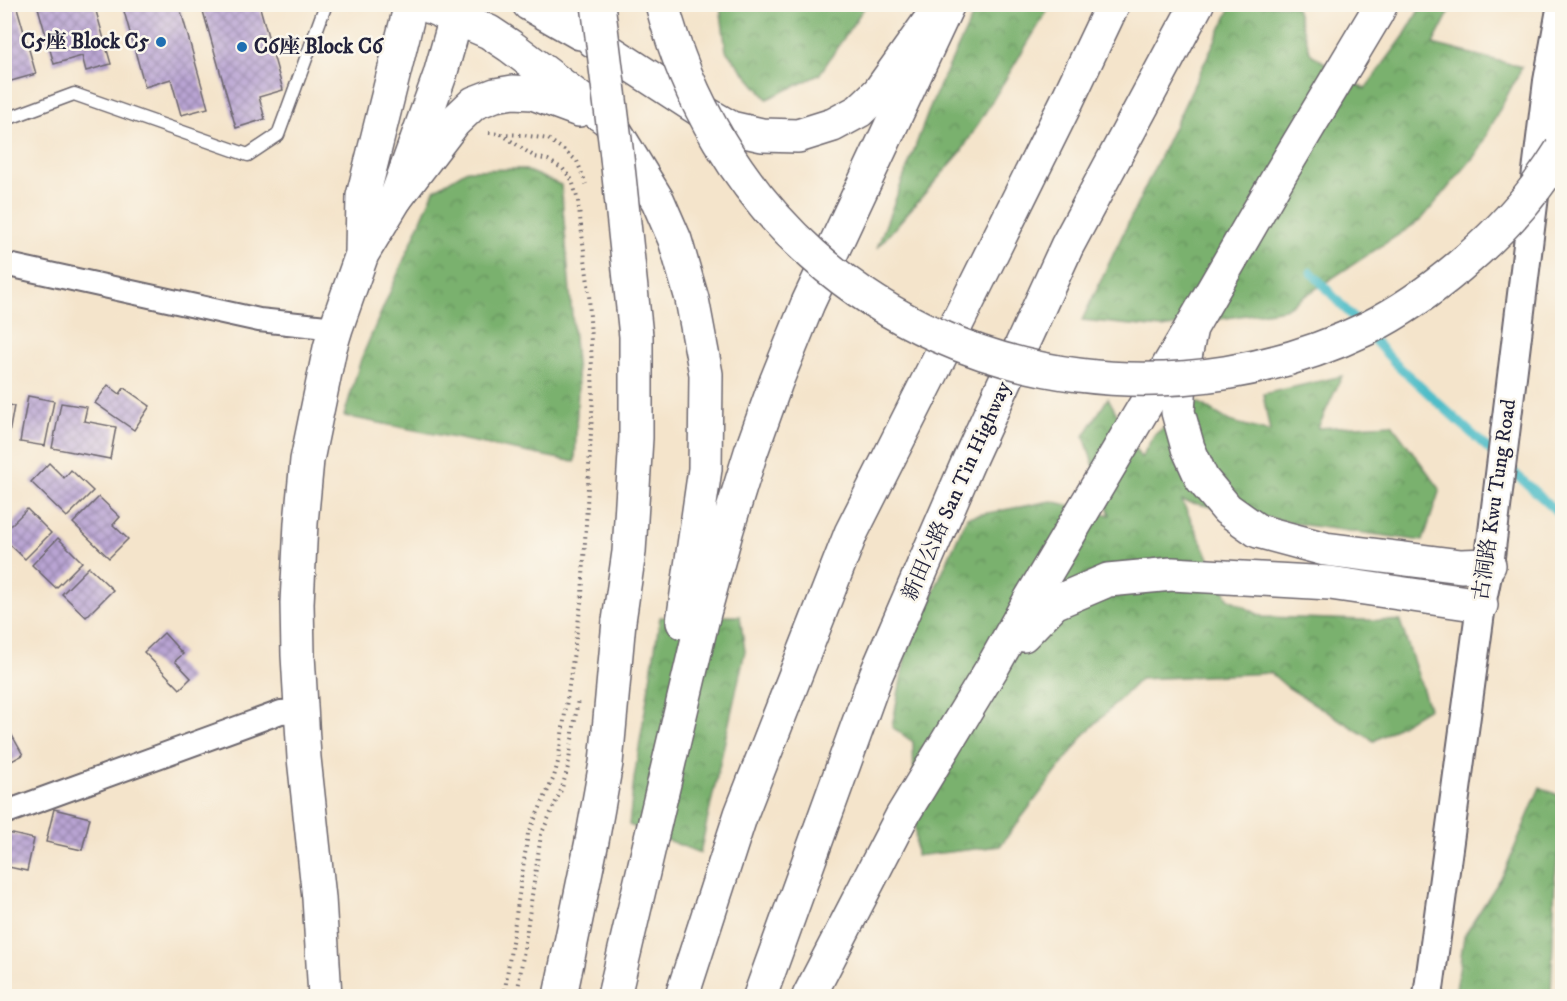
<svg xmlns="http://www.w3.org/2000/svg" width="1567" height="1001" font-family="'IM FELL DW Pica','Noto Serif SC',serif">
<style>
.forest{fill:url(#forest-crowns);stroke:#4e6a54;stroke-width:1.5}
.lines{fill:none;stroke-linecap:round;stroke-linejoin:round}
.stream{stroke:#4fbdc8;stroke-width:9}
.building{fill:url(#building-cross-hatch)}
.service-casing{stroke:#6c666d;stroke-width:15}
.minor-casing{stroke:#6c666d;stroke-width:26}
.tertiary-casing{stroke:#6c666d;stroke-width:32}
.secondary-casing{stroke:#6c666d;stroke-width:36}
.primary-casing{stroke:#6c666d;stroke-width:36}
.motorway-casing{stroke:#6c666d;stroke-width:36}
.path{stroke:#6c666d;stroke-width:4;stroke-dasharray:1.5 4.5;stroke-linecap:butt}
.service{stroke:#fff;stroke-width:12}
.minor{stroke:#fff;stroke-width:22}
.tertiary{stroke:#fff;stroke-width:28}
.secondary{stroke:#fff;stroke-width:33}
.primary{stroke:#fff;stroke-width:33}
.motorway{stroke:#fff;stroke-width:33}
.primary-bridge-casing{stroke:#6c666d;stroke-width:36;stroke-linecap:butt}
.motorway-bridge-casing{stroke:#6c666d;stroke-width:36;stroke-linecap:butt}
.primary-bridge{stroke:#fff;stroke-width:33}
.motorway-bridge{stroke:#fff;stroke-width:33}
.poi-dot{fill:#1f6fb2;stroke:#fbf7ec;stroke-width:2}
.labels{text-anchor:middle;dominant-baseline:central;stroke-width:5;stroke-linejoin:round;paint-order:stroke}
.poi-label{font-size:21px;font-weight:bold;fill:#22223b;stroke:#fbf7ec;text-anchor:end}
.street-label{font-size:21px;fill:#22223b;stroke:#fbf7ec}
</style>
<defs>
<pattern id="forest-crowns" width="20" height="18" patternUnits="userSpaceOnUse" patternTransform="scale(1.5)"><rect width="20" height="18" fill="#7ab16e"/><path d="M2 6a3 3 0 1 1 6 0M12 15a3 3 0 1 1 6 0" fill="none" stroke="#64905c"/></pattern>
<pattern id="building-cross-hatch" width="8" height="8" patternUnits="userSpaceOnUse" patternTransform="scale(1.5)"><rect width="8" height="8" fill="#b9a4d3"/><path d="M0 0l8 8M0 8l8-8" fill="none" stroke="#9685ac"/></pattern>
</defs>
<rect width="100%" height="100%" fill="#fbf7ec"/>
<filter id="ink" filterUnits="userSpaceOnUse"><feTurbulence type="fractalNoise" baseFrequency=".0167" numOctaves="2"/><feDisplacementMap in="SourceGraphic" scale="12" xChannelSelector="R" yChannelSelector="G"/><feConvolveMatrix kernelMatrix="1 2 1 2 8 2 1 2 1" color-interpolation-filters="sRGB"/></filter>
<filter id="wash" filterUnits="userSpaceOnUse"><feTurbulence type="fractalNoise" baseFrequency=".008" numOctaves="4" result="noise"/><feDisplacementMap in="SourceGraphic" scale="24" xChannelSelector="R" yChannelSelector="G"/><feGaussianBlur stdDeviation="1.35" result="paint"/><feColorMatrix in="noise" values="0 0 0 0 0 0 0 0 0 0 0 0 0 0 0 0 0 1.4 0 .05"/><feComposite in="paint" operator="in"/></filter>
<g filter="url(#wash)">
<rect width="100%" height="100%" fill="#f4e4cb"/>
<!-- forest -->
<path class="forest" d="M720 5V4L866 5 819 75 767 99 726 51Z
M978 5H1051L961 152 877 248 932 102Z
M1232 5H1295L1311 54 1365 89 1404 36 1422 5H1453L1433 44 1522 67 1477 153 1421 220 1285 309 1162 328 1082 320Z
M523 169 561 185 578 386 575 462 344 416 361 359 434 190 467 170Z
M1342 376 1318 428 1392 424 1440 489 1423 541 1305 525 1182 501 1228 598 1263 617 1400 621 1429 708 1374 741 1287 687 1271 673 1140 679 1085 734 1000 846 916 856 913 742 892 727 906 653 967 517 1051 501 1110 515 1084 436 1108 398 1141 458 1154 435 1198 402 1229 421 1270 432 1263 394Z
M740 616 745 651 700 853 629 825 634 779 660 617Z
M1540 787 1562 797V825L1555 878 1551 996H1455L1464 936 1504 873Z"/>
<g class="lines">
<!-- stream -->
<path class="stream" d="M1311 272 1360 325
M1369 335 1395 363 1555 510 1562 519"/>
</g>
<g id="blocks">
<!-- building -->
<path class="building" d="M4 4H16L36 74 4 83Z
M37 4H94L111 64 86 71 82 56 54 64Z
M122 4H179L208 108 181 115 171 79 145 87Z
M201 4H259L283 90 259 97 265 119 236 128Z
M108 385 120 394 124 388 150 406 134 430 95 403Z
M28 396 54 401 45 446 20 442Z
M61 403 87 407 84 421 116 427 110 459 52 448Z
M4 404 14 406 6 451H4Z
M49 463 64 478 71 470 93 491 67 517 31 482Z
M99 497 120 517 113 525 128 539 109 558 73 523Z
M27 509 51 533 25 559 4 539V532Z
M58 538 82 562 56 588 32 565Z
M89 567 113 590 86 617 62 594Z
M164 633 183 654 175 661 191 678 180 689 144 652Z
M4 721 23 755 4 765Z
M54 809 90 818 82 850 46 842Z
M4 832 34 839 27 871 4 866Z"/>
</g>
</g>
<g filter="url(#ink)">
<use href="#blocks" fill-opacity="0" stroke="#6c666d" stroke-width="1.5"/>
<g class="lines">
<!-- service casing -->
<g class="service-casing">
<path id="service" d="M4 120 74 94 248 155 278 135 326 4"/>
</g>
<!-- minor casing -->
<g class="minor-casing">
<path id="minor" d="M4 264 259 320 336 328
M4 813 281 712 300 711"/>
</g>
<!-- tertiary casing -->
<g class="tertiary-casing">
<path id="tertiary" d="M1428 996 1481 605 1489 565 1548 81 1562 4"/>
</g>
<!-- secondary casing -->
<g class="secondary-casing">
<path id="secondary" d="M362 253 363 196 411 4
M325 996 319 898 304 758 298 655 297 603 301 523 307 460 330 348 336 328 362 254 396 198 440 75 460 4"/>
</g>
<!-- primary casing -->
<g class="primary-casing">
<path id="primary" d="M529 4 580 33
M563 4 570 14 594 41 700 110 731 128 762 135 798 136 833 125 859 111 879 92 931 19
M1381 4 1376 14 1279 176 1191 328 1180 381 1178 412 1188 448 1202 479 1227 509 1258 531 1325 549 1461 566 1489 565"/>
</g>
<!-- motorway casing -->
<g class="motorway-casing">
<path id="motorway" d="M424 4 489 32 510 46 609 121 658 201 675 240 692 299 706 374 705 469 683 622
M396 198 454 122 474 103 495 95 513 92 533 93 579 110
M1023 635 1054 603 1108 580 1172 574 1330 583 1481 605
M560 996 592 841 606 763 619 621
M614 996 704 613 727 529 751 452 776 382 808 303 948 4
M682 996 741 814 851 533 961 315 1066 103 1113 4
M760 996 876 675 969 460 1067 246 1197 4
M809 996 902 816 992 668 1030 600 1191 328"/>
</g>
<!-- path -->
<path class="path" d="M489 133 501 134 535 157 548 160 563 169 572 180 578 201 589 292 593 396 582 596 558 762 554 777 528 834 504 996
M501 134 523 135 548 139 564 150 577 161 586 184
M517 996 541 835 562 788 568 767 578 699"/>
<!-- service -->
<use href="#service" class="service"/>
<!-- minor -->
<use href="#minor" class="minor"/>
<!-- tertiary -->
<use href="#tertiary" class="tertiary"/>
<!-- secondary -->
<use href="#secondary" class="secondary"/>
<!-- primary -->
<use href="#primary" class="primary"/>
<!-- motorway -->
<use href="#motorway" class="motorway"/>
<!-- primary-bridge casing -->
<g class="primary-bridge-casing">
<path id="primary-bridge" d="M662 4C687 100 739 189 813 255 965 390 1186 416 1368 328 1428 298 1496 240 1536 187 1545 175 1554 162 1562 149"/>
</g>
<!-- motorway-bridge casing -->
<g class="motorway-bridge-casing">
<path id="motorway-bridge" d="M598 4 616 148 636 336V438L629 552 619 621"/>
</g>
<!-- primary-bridge -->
<use href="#primary-bridge" class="primary-bridge"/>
<!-- motorway-bridge -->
<use href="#motorway-bridge" class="motorway-bridge"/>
</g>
</g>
<!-- markers -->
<g class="poi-dot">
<circle cx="161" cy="42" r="6"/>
<circle cx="242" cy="47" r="6"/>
</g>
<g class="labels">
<!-- poi labels -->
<g class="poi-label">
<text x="149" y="42">C5座 Block C5</text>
<text x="254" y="47" text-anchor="start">C6座 Block C6</text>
</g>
<!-- street labels -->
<g class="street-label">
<text transform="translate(957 491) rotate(-66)">新田公路 San Tin Highway</text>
<text transform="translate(1495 500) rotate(-82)">古洞路 Kwu Tung Road</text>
</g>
</g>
<!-- margin -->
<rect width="1567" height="1001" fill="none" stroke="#fbf7ec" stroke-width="24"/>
</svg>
